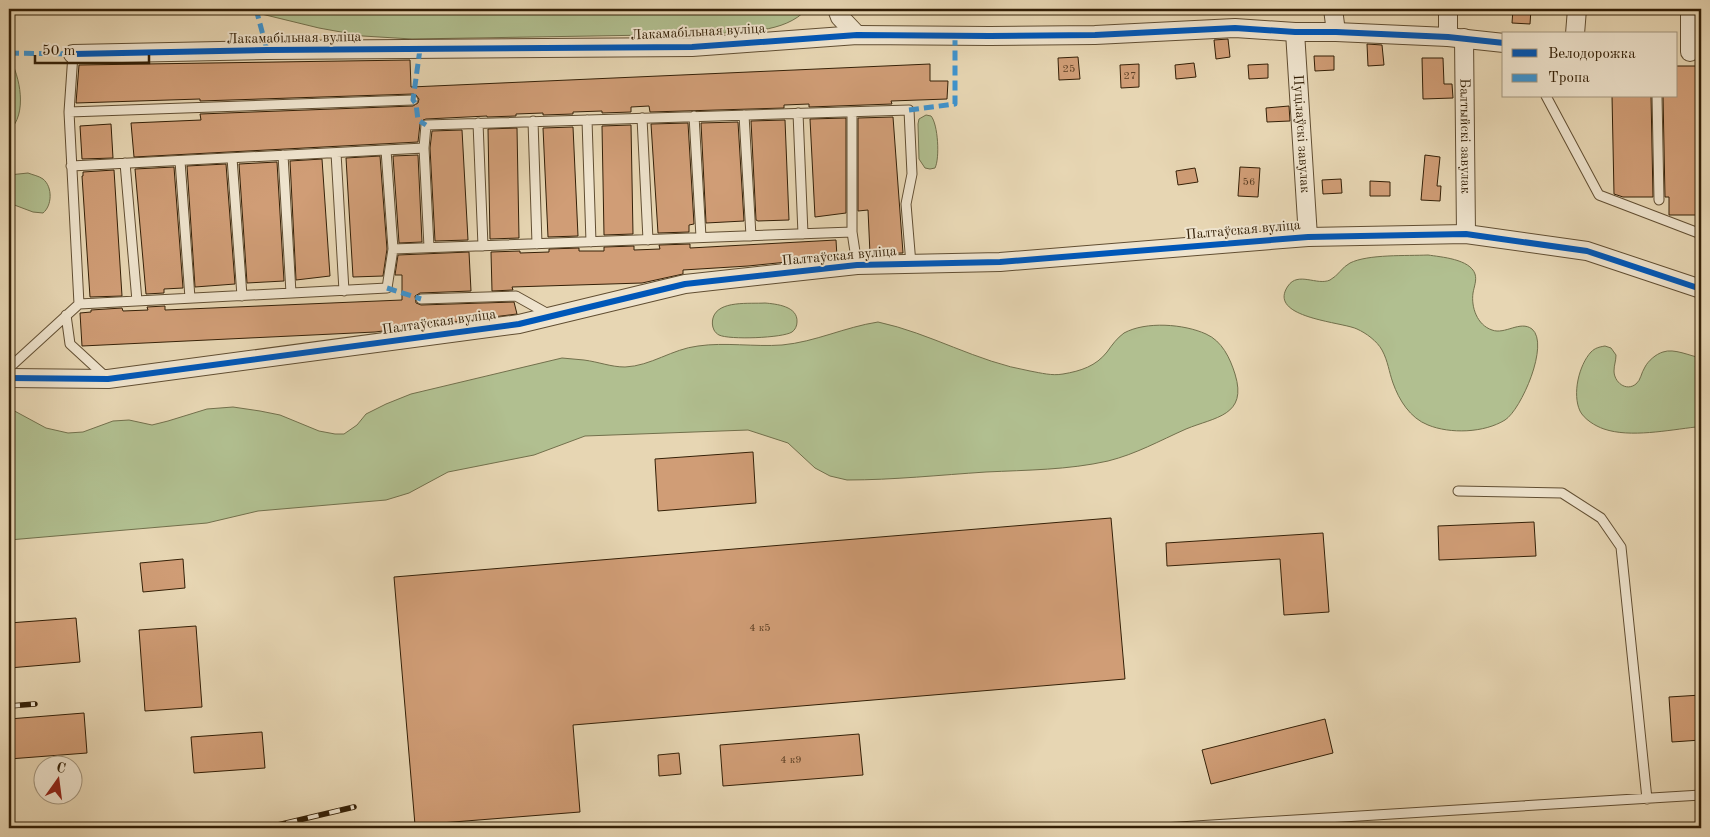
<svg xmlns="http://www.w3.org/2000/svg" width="1710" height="837" font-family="'Old Standard TT',serif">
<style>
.green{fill:#b1bf90;stroke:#72704c}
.building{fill:#d09d76;stroke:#342007}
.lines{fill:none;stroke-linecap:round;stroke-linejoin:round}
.service-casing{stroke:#614e32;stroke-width:11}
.minor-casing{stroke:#614e32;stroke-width:20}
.service{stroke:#efe4ce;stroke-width:9}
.minor{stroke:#efe4ce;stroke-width:18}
.rail-casing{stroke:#342007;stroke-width:5.5}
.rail{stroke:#efe4ce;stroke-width:4;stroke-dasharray:11;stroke-linecap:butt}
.quiet{stroke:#3d94d1;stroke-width:5;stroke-dasharray:10 5;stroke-linecap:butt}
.cycleway-casing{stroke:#efe4ce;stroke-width:9}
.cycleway{stroke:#0057b8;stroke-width:6}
.labels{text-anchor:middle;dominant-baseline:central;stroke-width:4;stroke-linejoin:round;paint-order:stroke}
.number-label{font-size:11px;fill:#5b3f23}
.street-label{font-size:14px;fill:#342007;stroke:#efe4ce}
</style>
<rect width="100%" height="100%" fill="#e7d6b3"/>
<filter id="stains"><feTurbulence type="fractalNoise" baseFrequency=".004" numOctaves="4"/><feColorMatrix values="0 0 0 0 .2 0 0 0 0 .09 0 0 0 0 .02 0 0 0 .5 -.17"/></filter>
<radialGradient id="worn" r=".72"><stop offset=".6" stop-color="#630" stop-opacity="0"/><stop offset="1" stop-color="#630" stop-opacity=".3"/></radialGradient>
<!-- green -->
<path class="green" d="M241 9H807C784 34 743 31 711 34L412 39 363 36 319 28Z
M9 57C20 76 28 114 9 131Z
M926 115 931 116C938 124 940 158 935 168L930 169 925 168 919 159 918 124 919 119Z
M28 173C33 175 39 176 43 179 53 187 52 206 43 213L33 212 9 203V175Z
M1428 255C1441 257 1470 259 1475 274 1477 280 1474 287 1473 293 1471 307 1477 325 1492 330 1505 335 1520 320 1532 329 1550 344 1521 410 1505 420 1484 433 1450 434 1428 425 1410 418 1399 400 1393 383 1389 372 1388 361 1382 350 1377 341 1366 333 1357 329 1343 322 1266 318 1288 286 1298 271 1317 286 1330 280 1338 276 1342 267 1350 263 1368 254 1407 256 1428 255Z
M765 303C776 304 798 306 797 322 797 326 795 330 792 332 783 338 729 340 719 335 717 334 715 332 714 330 712 326 712 322 713 318 718 300 750 304 765 303Z
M878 322C930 333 977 362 1030 371 1041 373 1052 376 1063 374 1081 371 1096 366 1107 352 1112 345 1117 338 1124 333 1146 321 1184 324 1206 334 1222 341 1230 358 1235 374 1248 416 1215 417 1186 429 1159 441 1136 454 1108 461 1068 470 1027 470 986 472 940 475 893 480 847 480L830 476 815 468 788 443 748 430 585 436 534 455 448 472 409 493 386 500 258 511 207 523 9 540V408L46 428 68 433 83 432 113 421 129 420 152 425 168 421 207 409 233 407 260 411 280 415 319 431 335 434H344L357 425 366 414 386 404 411 394 562 358C569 359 577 359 584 360 599 362 611 367 625 367 651 366 672 349 698 346 725 342 754 347 782 345 815 342 845 327 878 322Z
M1605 346 1611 348 1616 355C1616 361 1614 365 1614 371 1614 382 1626 392 1636 384 1641 380 1641 373 1645 367 1648 361 1656 354 1663 352 1674 348 1690 356 1701 358V425L1696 427C1669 430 1630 438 1604 429 1595 426 1584 419 1580 411 1572 394 1579 365 1591 352 1595 348 1599 347 1605 346Z"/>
<!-- building -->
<path class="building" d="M1513 9H1531L1530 24 1512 23Z
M1228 39 1230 57 1216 59 1214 40Z
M1367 44 1382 45 1384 65 1368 66Z
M1314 56H1334V70L1315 71Z
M1078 57 1080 79 1059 80 1058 58Z
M1422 58H1443L1444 84H1452L1453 98 1423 99Z
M410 60 411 87 930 64V81H948L947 99 891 101 892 104 809 107V104L784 105V108L650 112 649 106 631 107V112L602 113V111L573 112V114L543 115V113L516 114V116L487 117V116L426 119 423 120 420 124 418 142 134 157 131 123 201 120 200 114 413 106 418 103 419 99 416 95 413 94 200 101V99L76 103 79 65Z
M1194 63 1196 77 1176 79 1175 65Z
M1139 64V87L1121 88 1120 65Z
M1268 64V78L1249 79 1248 65Z
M1676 66H1699L1701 215H1669V197H1665L1663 96H1676Z
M1612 96H1651L1653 197H1623L1614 194Z
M1289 106 1290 121 1267 122 1266 108Z
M893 117 903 253 870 254 868 210 858 211V118Z
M846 118V213L815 217 810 119Z
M785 120 789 220 758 221 756 220 751 121Z
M738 122 744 221 706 223 701 123Z
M688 123 694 224 689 225V232L658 233 651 124Z
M111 124 113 158 82 159 80 126Z
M631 125 633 234 604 235 602 126Z
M573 127 578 236 548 237 543 128Z
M517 128 519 238 490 239 488 129Z
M462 130 468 240 435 241 430 148 432 131Z
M418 155 422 242 399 243 393 156Z
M1425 155 1440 157 1437 186H1441L1440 201 1421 200Z
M380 156 387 249 383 276 353 277 346 158Z
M322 159 330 276 296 280 290 161Z
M277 162 284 281 247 283 239 164Z
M226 164 235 284 195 287 187 166Z
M174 167 183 288 164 289V293L146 294 135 169Z
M1240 167 1260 168 1258 197 1238 196Z
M1195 168 1198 182 1178 185 1176 171Z
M114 170 122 296 90 297 82 176H83V172Z
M1341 179 1342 193 1323 194 1322 180Z
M1370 181 1390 182V196H1370Z
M836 240 837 257 748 266 683 270V274L642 283 512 287 513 290 492 291 491 252 520 251V253L549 252V249L579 248V251H604V247L634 246V250L660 249 659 245 690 244V248Z
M469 252 471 291 420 293 415 296 416 303 421 305 514 302 517 314 375 332 82 346 80 313 91 312V310L122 308 123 311 148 310 147 307 165 306V310L402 300V275H395L398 255Z
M753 452 756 503 658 511 655 459Z
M1111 518 1125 679 573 725 580 812 415 825 394 577Z
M1534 522 1536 556 1439 560 1438 526Z
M1323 533 1329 612 1284 615 1280 559 1167 566 1166 543Z
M183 559 185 588 143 592 140 563Z
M76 618 80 662 9 668V623Z
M196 626 202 707 145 711 139 630Z
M1701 695V740L1672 742 1669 697Z
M84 713 87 753 9 759V719Z
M1325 719 1333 753 1211 784 1202 750Z
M262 732 265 768 194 773 191 737Z
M859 734 863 775 723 786 720 745Z
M679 753 681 774 659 776 658 755Z"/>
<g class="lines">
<!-- service casing -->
<g class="service-casing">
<path id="service" d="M1546 96 1599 195 1701 234
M1657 96 1659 200
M69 112 413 100
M798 113 803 234
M744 115 751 236
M694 116 701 237
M642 118 648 240
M587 120 591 242
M533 121 537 244
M478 123 483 246
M424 148 429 247
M386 150 393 249
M336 153 344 291
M283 155 291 293
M232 158 242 296
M180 161 190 298
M125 163 137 301
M71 166 424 148 426 125 909 110 912 174 906 204 911 264
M852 232V112
M421 299 516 296 550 315
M79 304 387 288 393 249 852 232 857 265
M66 315 70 344 107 378
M9 368 79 304 69 112 73 54
M1458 491 1562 493 1601 518 1621 547 1647 799
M1163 828 1701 795"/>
</g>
<!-- minor casing -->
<g class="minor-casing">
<g id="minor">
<path d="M837 9 840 17 857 35"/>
<path d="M1333 9 1336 32"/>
<path id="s1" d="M1295 32 1308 237"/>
<path d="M1575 34 1577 9"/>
<path d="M1448 37V9"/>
<path id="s2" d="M1464 38 1466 234"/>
<path d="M1690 52V9"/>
<path d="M73 54 267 50 692 47 857 35 990 36 1095 35 1235 28 1295 32H1336L1448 37 1504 43"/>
<path d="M9 378 108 379 519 324 685 284 857 265 1000 262 1308 237 1466 234 1587 251 1701 289"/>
</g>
</g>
<!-- service -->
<use href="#service" class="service"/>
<!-- minor -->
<use href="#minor" class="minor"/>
<!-- rail casing -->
<g class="rail-casing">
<path id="rail" d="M9 706 35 704
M265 828 354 807"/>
</g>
<!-- rail -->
<use href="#rail" class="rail"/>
<!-- quiet -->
<path class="quiet" d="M256 9 267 50
M420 49 413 100 416 104 418 120 426 125
M9 53 73 54
M909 110 955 104V36
M387 288 421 299"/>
<!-- cycleway casing -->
<g class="cycleway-casing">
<path id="cycleway" d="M73 54 267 50 692 47 857 35 990 36 1095 35 1235 28 1295 32H1336L1448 37 1504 43
M9 378 108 379 519 324 685 284 857 265 1000 262 1308 237 1466 234 1587 251 1701 289"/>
</g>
<!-- cycleway -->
<use href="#cycleway" class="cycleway"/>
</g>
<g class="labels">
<!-- number labels -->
<g class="number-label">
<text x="1069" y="69">25</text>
<text x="1130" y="76">27</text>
<text x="1249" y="182">56</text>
<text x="760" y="628">4 к5</text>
<text x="791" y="760">4 к9</text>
</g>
<!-- street labels -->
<g class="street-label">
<text transform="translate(698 32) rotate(-3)">Лакамабільная вуліца</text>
<text transform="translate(294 38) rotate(-1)">Лакамабільная вуліца</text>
<text stroke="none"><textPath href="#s1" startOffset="102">Пуцілаўскі завулак</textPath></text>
<text stroke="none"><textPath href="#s2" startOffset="98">Балтыйскі завулак</textPath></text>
<text transform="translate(1243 230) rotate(-5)">Палтаўская вуліца</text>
<text transform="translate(839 256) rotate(-5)">Палтаўская вуліца</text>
<text transform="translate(439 322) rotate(-8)">Палтаўская вуліца</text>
</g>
</g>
<!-- margin -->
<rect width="1710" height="837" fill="none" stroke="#e7d6b3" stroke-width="30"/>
<rect x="10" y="10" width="1690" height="817" fill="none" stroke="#342007" stroke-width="2.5"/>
<rect x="15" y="15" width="1680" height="807" fill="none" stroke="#342007"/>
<!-- legend -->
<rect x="1502" y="32" width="175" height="65" fill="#efe4ce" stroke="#a4967e"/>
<rect x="1512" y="49" width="25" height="8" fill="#0057b8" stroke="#a4967e"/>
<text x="1548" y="58" font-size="15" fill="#342007">Велодорожка</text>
<rect x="1512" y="74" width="25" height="8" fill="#3d94d1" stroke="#a4967e"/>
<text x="1548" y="82" font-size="15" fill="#342007">Тропа</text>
<!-- north arrow -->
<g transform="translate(58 780) rotate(14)"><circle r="24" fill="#efe4ce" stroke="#a4967e"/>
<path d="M0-4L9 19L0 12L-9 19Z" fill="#8f2418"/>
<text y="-8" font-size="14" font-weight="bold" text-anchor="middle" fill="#342007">С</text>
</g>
<!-- scale -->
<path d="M35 55v8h114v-8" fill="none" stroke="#342007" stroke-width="2.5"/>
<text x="42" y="55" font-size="15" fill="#342007" stroke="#efe4ce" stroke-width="4" paint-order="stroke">50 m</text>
<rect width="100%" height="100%" filter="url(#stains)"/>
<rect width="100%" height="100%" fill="url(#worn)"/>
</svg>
